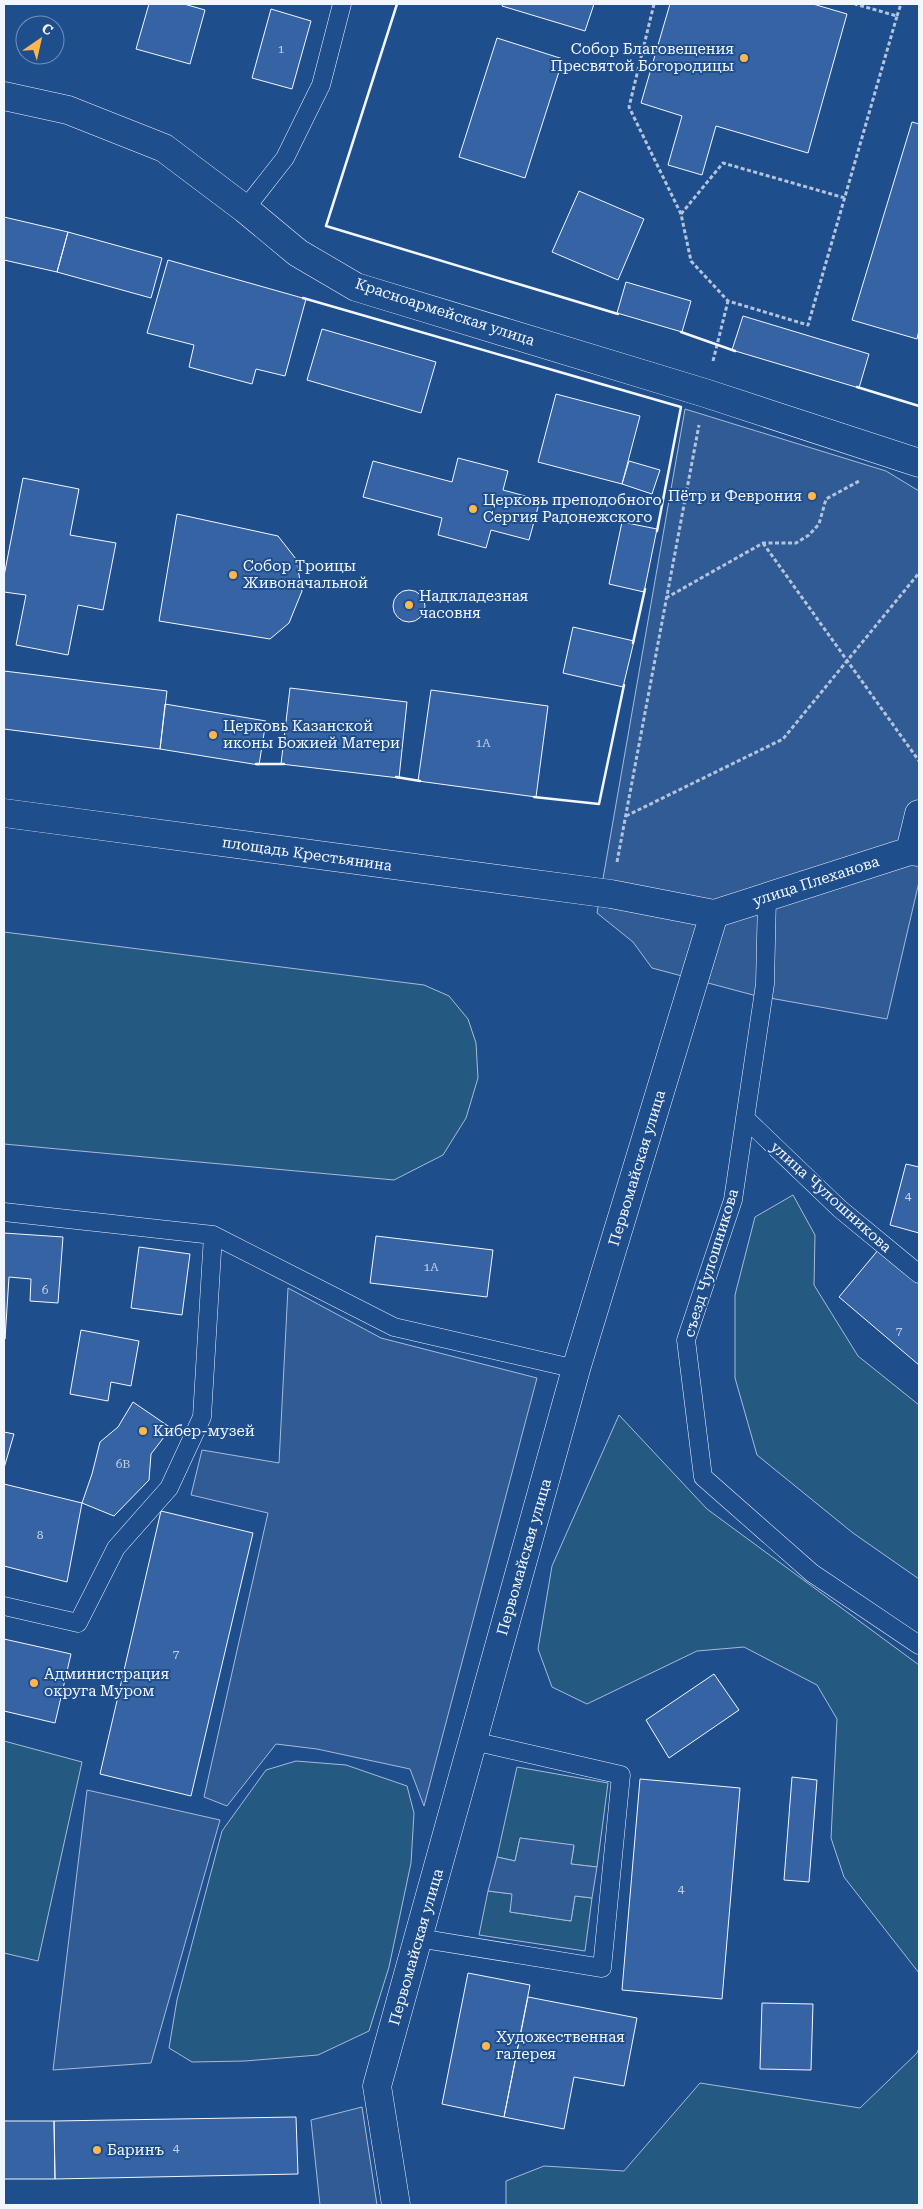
<svg xmlns="http://www.w3.org/2000/svg" width="923" height="2209" font-family="'Roboto Serif',serif">
<style>
.green{fill:#245a82;stroke:#a8bbd7}
.parking{fill:#305b95;stroke:#a8bbd7}
.building{fill:#3563a3;stroke:#f2f6ff}
.lines{fill:none;stroke-linecap:round;stroke-linejoin:round}
.lane-casing{stroke:#f2f6ff;stroke-width:19}
.street-casing{stroke:#f2f6ff;stroke-width:29}
.secondary-casing{stroke:#f2f6ff;stroke-width:29}
.path{stroke:#b3c4dc;stroke-width:3;stroke-dasharray:4 2.5;stroke-linecap:butt}
.lane{stroke:#1f4e8c;stroke-width:18}
.street{stroke:#1f4e8c;stroke-width:28}
.secondary{stroke:#1f4e8c;stroke-width:28}
.wall{stroke:#f2f6ff;stroke-width:2.5}
.poi-dot{fill:#ffb74d;stroke:#1f4e8c;stroke-width:2}
.labels{text-anchor:middle;dominant-baseline:central;stroke-width:4;stroke-linejoin:round;paint-order:stroke}
.number-label{font-size:12px;fill:#c3d1e8}
.poi-label{font-size:15px;fill:#f2f6ff;stroke:#1f4e8c;text-anchor:start}
.street-label{font-size:15px;fill:#f2f6ff;stroke:#1f4e8c}
</style>
<rect width="100%" height="100%" fill="#1f4e8c"/>
<!-- green -->
<path class="green" d="M4 932 424 985 449 996 468 1019 476 1043 478 1078 466 1118 443 1155 394 1180 4 1144Z
M793 1195 815 1235 814 1285 858 1356 919 1405V1579L853 1533 757 1455 735 1378V1295L755 1217Z
M619 1415 707 1509 919 1665V1973L844 1877 831 1838 837 1719 817 1685 744 1647 697 1651 587 1704 552 1687 538 1649 552 1566Z
M4 1741 82 1762 38 1961 4 1953Z
M296 1761 346 1765 407 1786 414 1813 411 1863 389 1967 369 2031 318 2055 245 2061 192 2062 169 2048 177 2000 222 1831 266 1770Z
M517 1767 608 1783 597 1867 571 1864 574 1846 520 1838 515 1861 497 1857Z
M488 1891 513 1894 510 1912 571 1921 575 1896 592 1898 585 1951 479 1935Z
M919 2048V2205H506V2181L544 2166 624 2171 700 2083 860 2108 917 2053Z"/>
<!-- parking -->
<path class="parking" d="M685 409 886 471 919 491V882L887 1019 753 995 652 968 633 942 597 913Z
M288 1288 381 1338 537 1378 424 1806 410 1769 317 1749 276 1744 227 1806 204 1797 268 1513 191 1495 202 1450 279 1463Z
M87 1790 220 1820 151 2063 53 2070Z
M520 1838 574 1845 571 1864 597 1867 592 1898 575 1896 571 1921 510 1912 512 1894 488 1891 497 1857 515 1861Z
M362 2107 377 2205H320L311 2120Z"/>
<!-- building -->
<path class="building" d="M149 4H184L205 10 190 64 136 49Z
M503 4H594L585 31 502 6Z
M670 4H813L847 14 808 153 716 126 702 175 668 165 682 116 641 103Z
M271 9 311 21 292 89 252 78Z
M497 38 563 59 525 178 459 157Z
M912 122 919 124V330L917 339 852 320Z
M579 191 644 219 618 280 552 252Z
M4 217 68 232 57 272 4 260Z
M68 232 162 258 151 298 57 272Z
M168 260 306 299 285 376 256 369 252 384 189 367 194 345 147 333Z
M626 282 691 301 682 332 617 313Z
M743 316 869 354 859 388 732 350Z
M322 329 436 362 421 413 307 380Z
M556 394 640 416 622 484 538 462Z
M458 458 508 471 503 490 540 500 529 540 491 530 486 548 438 535 442 518 363 497 373 461 452 482Z
M629 461 660 470 652 494 622 484Z
M23 478 79 489 70 535 116 543 103 610 78 605 68 655 16 645 26 595 4 592V576Z
M177 514 278 536 296 559 302 591 289 623 270 639 159 621Z
M622 522 657 529 644 592 609 584Z
M393 606a16 16 0 1 1 32 0a16 16 0 1 1-32 0Z
M573 627 634 641 623 687 563 673Z
M4 671 167 691 160 749 4 729Z
M290 688 407 702 399 778 281 764Z
M431 690 548 706 536 797 418 781Z
M165 704 266 721 259 765 160 749Z
M906 1164 919 1167V1233L890 1225Z
M4 1233 63 1237 58 1303 30 1301 31 1279 9 1277 5 1339Z
M376 1236 493 1250 487 1297 370 1283Z
M139 1247 190 1254 182 1315 131 1308Z
M879 1249 919 1284V1365L839 1297Z
M81 1330 139 1341 131 1386 111 1382 108 1401 70 1394Z
M133 1402 171 1428 151 1454 149 1480 114 1516 82 1503 92 1474 100 1442 118 1427Z
M4 1432 14 1434 4 1468Z
M4 1484 82 1503 67 1582 4 1566Z
M161 1511 253 1533 191 1796 100 1774Z
M4 1639 71 1654 55 1723 4 1711Z
M714 1674 739 1710 669 1758 646 1720Z
M792 1777 817 1780 809 1882 784 1880Z
M640 1779 740 1788 722 1999 622 1990Z
M468 1973 530 1985 504 2117 442 2104Z
M528 1997 637 2018 624 2086 574 2077 564 2129 504 2117Z
M762 2003 813 2004 811 2070 760 2069Z
M296 2117 298 2174 55 2179 54 2121Z
M4 2121H54L55 2179H4Z"/>
<g class="lines">
<!-- lane casing -->
<g class="lane-casing">
<path id="lane" d="M245 209 285 158 321 85 342 4
M767 897 765 984 733 1200 686 1340 703 1477 812 1573 919 1645
M745 1118 840 1209 919 1274
M4 1212 213 1235 394 1327 576 1369
M4 1606 78 1623 116 1548 169 1488 202 1417 213 1235
M418 1938 602 1968 621 1775 473 1741"/>
</g>
<!-- street casing -->
<g class="street-casing">
<path id="street" d="M4 96 68 110 164 148 245 209 298 253 356 287 705 393 919 463
M910 851 919 814"/>
</g>
<!-- secondary casing -->
<g class="secondary-casing">
<path id="secondary" d="M4 813 611 894 714 914 910 851 919 852
M396 2205 377 2086 576 1369 714 914"/>
</g>
<!-- path -->
<path class="path" d="M654 4 629 107 681 214 691 261 728 301 808 325 897 16 855 4
M897 16 901 4
M681 214 723 163 845 198
M713 361 728 301
M763 543 919 761
M666 598 763 543H796L809 535 819 524 826 499 861 480
M626 816 783 739 919 573
M617 862 699 425"/>
<!-- lane -->
<use href="#lane" class="lane"/>
<!-- street -->
<use href="#street" class="street"/>
<!-- secondary -->
<use href="#secondary" class="secondary"/>
<!-- wall -->
<path class="wall" d="M397 4 326 226 618 314
M303 298 681 407 657 531
M681 332 735 351
M857 387 919 406
M633 643 645 589
M256 764H284
M396 777 420 781
M534 797 599 804 624 685"/>
</g>
<!-- markers -->
<g class="poi-dot">
<circle cx="744" cy="58" r="5"/>
<circle cx="812" cy="496" r="5"/>
<circle cx="473" cy="509" r="5"/>
<circle cx="233" cy="575" r="5"/>
<circle cx="409" cy="605" r="5"/>
<circle cx="213" cy="735" r="5"/>
<circle cx="143" cy="1431" r="5"/>
<circle cx="34" cy="1683" r="5"/>
<circle cx="486" cy="2046" r="5"/>
<circle cx="97" cy="2150" r="5"/>
</g>
<g class="labels">
<!-- number labels -->
<g class="number-label">
<text x="281" y="49">1</text>
<text x="483" y="743">1А</text>
<text x="908" y="1196">4</text>
<text x="431" y="1267">1А</text>
<text x="45" y="1290">6</text>
<text x="899" y="1331">7</text>
<text x="123" y="1464">6В</text>
<text x="40" y="1535">8</text>
<text x="176" y="1654">7</text>
<text x="681" y="1889">4</text>
<text x="176" y="2148">4</text>
</g>
<!-- poi labels -->
<g class="poi-label">
<text x="734" y="49" text-anchor="end">Собор Благовещения<tspan x="734" dy="17">Пресвятой Богородицы</tspan></text>
<text x="802" y="496" text-anchor="end">Пётр и Феврония</text>
<text x="483" y="500">Церковь преподобного<tspan x="483" dy="17">Сергия Радонежского</tspan></text>
<text x="243" y="566">Собор Троицы<tspan x="243" dy="17">Живоначальной</tspan></text>
<text x="419" y="596">Надкладезная<tspan x="419" dy="17">часовня</tspan></text>
<text x="223" y="726">Церковь Казанской<tspan x="223" dy="17">иконы Божией Матери</tspan></text>
<text x="153" y="1431">Кибер-музей</text>
<text x="44" y="1674">Администрация<tspan x="44" dy="17">округа Муром</tspan></text>
<text x="496" y="2037">Художественная<tspan x="496" dy="17">галерея</tspan></text>
<text x="107" y="2150">Баринъ</text>
</g>
<!-- street labels -->
<g class="street-label">
<text transform="translate(445 312) rotate(18)">Красноармейская улица</text>
<text transform="translate(307 854) rotate(8)">площадь Крестьянина</text>
<text transform="translate(816 881) rotate(-18)">улица Плеханова</text>
<text transform="translate(637 1168) rotate(-73)">Первомайская улица</text>
<text transform="translate(831 1197) rotate(42)">улица Чулошникова</text>
<text transform="translate(711 1263) rotate(-73)">съезд Чулошникова</text>
<text transform="translate(524 1557) rotate(-74)">Первомайская улица</text>
<text transform="translate(416 1947) rotate(-74)">Первомайская улица</text>
</g>
</g>
<!-- border -->
<rect width="923" height="2209" fill="none" stroke="#f2f6ff" stroke-width="10"/>
<!-- north arrow -->
<g transform="translate(40 40) rotate(34)"><circle r="24" fill="#1f4e8c" stroke="#7391ba"/>
<path d="M0-4L9 19L0 12L-9 19Z" fill="#ffb74d"/>
<text y="-8" font-size="14" font-weight="bold" text-anchor="middle" fill="#f2f6ff">С</text>
</g>
</svg>
